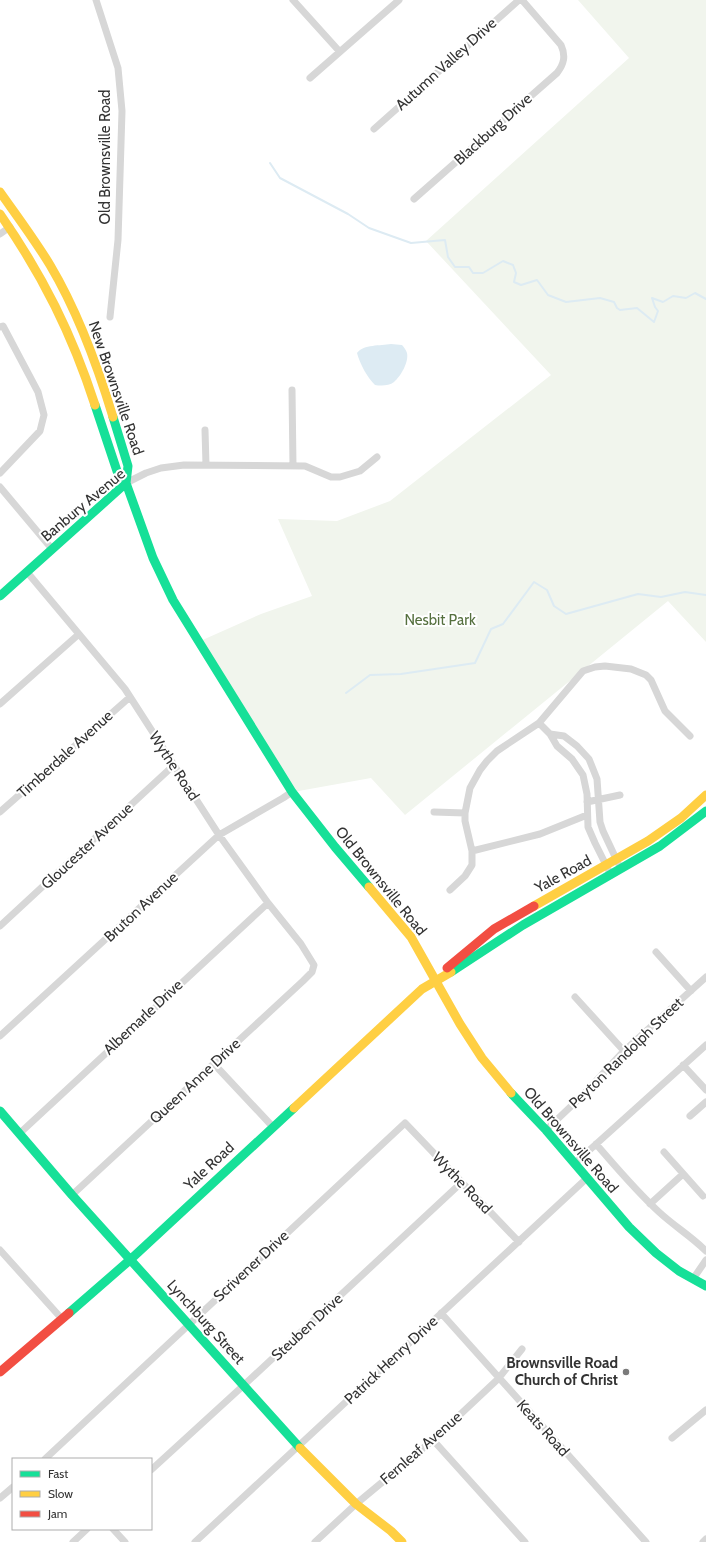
<svg xmlns="http://www.w3.org/2000/svg" width="706" height="1542" font-family="Cabin,sans-serif">
<style>
.green{fill:#f1f5ed}
.water{fill:#ddebf3}
.lines{fill:none;stroke-linecap:round;stroke-linejoin:round}
.stream{stroke:#ddebf3;stroke-width:2}
.street{stroke:#d7d7d7;stroke-width:7}
.fast{stroke:#16e098;stroke-width:9}
.slow{stroke:#ffcf43;stroke-width:9}
.jam{stroke:#f24e42;stroke-width:9}
.poi-dot{fill:#7a7a7a;stroke:#fff;stroke-width:1.5}
.labels{text-anchor:middle;dominant-baseline:central;stroke-width:4;stroke-linejoin:round;paint-order:stroke}
.street-label{font-size:15px;fill:#333;stroke:#fff}
.park-label{font-size:15px;fill:#56703f;stroke:#fff}
.poi-label{font-size:15px;font-weight:bold;fill:#333;stroke:#fff;text-anchor:end}
</style>
<rect width="100%" height="100%" fill="#fff"/>
<!-- green -->
<path class="green" d="M578 0H706V642L668 601 405 815 371 778 293 792 198 642 261 614 312 596 278 519 337 521 390 501 551 375 426 241 629 58Z"/>
<!-- water -->
<path class="water" d="M391 344 402 345C404 347 406 350 407 353 409 362 401 376 394 382 389 386 381 386 375 385 367 377 360 364 357 353 364 344 380 346 391 344Z"/>
<g class="lines">
<!-- stream -->
<path class="stream" d="M270 163 280 178 348 214 369 228 411 243 445 240 448 257 455 267H469L473 273H483L503 261 513 265 516 273 514 282 521 285 537 280 548 295 566 302 600 298 614 302 617 308 620 310 637 308 654 322 658 311 655 307 652 298 663 302 673 296 686 298 695 293 706 299
M346 693 370 675 401 674 475 663 491 629 503 624 534 582 547 590 554 606 566 614 638 594 661 597 685 592 706 595"/>
<!-- street -->
<path class="street" d="M96 0 118 68 122 111 118 240 110 317
M293 0 340 52
M310 78 399 0
M374 129 519 0
M414 199 557 73C564 64 566 56 561 45L522 0
M0 234 10 227
M0 327 3 326 38 392 44 415 40 431 0 473
M292 390 293 466
M205 430 206 465
M126 483 146 473 161 468 184 465 305 466 331 477H340L360 471 377 457
M0 487 52 549
M27 572 125 689 219 835 268 903 301 944 314 965 312 972 303 981 72 1195
M0 704 79 634
M539 723 550 734 557 746 572 759 583 775 587 794 588 827 595 843 611 875
M550 734 564 736 577 746 589 759 597 779 600 822 603 831 618 863
M587 802 620 795
M0 812 130 697
M434 812 465 813
M472 851 540 834 587 815
M450 890 465 876 472 865V851L465 821V813L470 788 480 770 487 761 497 751 539 723 583 671 595 667 605 666 631 669 646 675 651 680 665 711 690 736
M0 926 174 765
M656 952 691 991
M575 997 624 1051
M0 1036 219 835 283 798 292 792
M214 1064 273 1127
M683 1065 706 1090
M690 1116 706 1102
M546 1130 584 1094 624 1051 706 977
M20 1133 268 903
M596 1144C616 1167 636 1191 659 1212 674 1226 691 1236 706 1251
M664 1152 703 1196
M574 1164 706 1045
M650 1204 683 1174
M0 1250 62 1319
M693 1279 706 1260
M441 1313 646 1542
M672 1438 706 1410
M433 1440 525 1542
M45 1459 405 1123 519 1242
M151 1470 244 1385 461 1183
M0 1498 13 1487
M113 1529 125 1542
M73 1542 87 1529
M195 1542 587 1178
M315 1542 356 1504 433 1440 498 1379 522 1349
M703 1542 706 1539"/>
<!-- fast -->
<path class="fast" d="M95 405 117 471 126 483 153 558 173 600 292 792 335 847 369 887
M113 417 128 466 126 483
M0 596 126 483
M451 972 523 925 660 846 706 811
M511 1093 546 1130 629 1227 656 1253 679 1271 706 1286
M0 1111 72 1195 300 1448
M69 1313 131 1259 294 1108"/>
<!-- slow -->
<path class="slow" d="M0 192C17 216 35 240 50 265 78 312 97 364 113 417
M0 214C43 276 72 334 95 405
M369 887 411 937 460 1024 482 1058 511 1093
M534 906 648 841 681 818 706 795
M294 1108 422 989 451 972
M300 1448 356 1504 391 1531 402 1542"/>
<!-- jam -->
<path class="jam" d="M447 968 494 929 534 906
M0 1372 69 1313"/>
</g>
<!-- markers -->
<circle class="poi-dot" cx="626" cy="1372" r="4"/>
<g class="labels">
<!-- street labels -->
<g class="street-label">
<text transform="translate(446 64) rotate(-42)">Autumn Valley Drive</text>
<text transform="translate(493 129) rotate(-42)">Blackburg Drive</text>
<text transform="translate(105 157) rotate(-90)">Old Brownsville Road</text>
<text transform="translate(116 388) rotate(71)">New Brownsville Road</text>
<text transform="translate(83 505) rotate(-40)">Banbury Avenue</text>
<text transform="translate(65 754) rotate(-42)">Timberdale Avenue</text>
<text transform="translate(174 766) rotate(57)">Wythe Road</text>
<text transform="translate(87 846) rotate(-43)">Gloucester Avenue</text>
<text transform="translate(563 874) rotate(-29)">Yale Road</text>
<text transform="translate(381 881) rotate(51)">Old Brownsville Road</text>
<text transform="translate(141 907) rotate(-43)">Bruton Avenue</text>
<text transform="translate(143 1017) rotate(-43)">Albemarle Drive</text>
<text transform="translate(626 1053) rotate(-44)">Peyton Randolph Street</text>
<text transform="translate(195 1081) rotate(-43)">Queen Anne Drive</text>
<text transform="translate(571 1140) rotate(49)">Old Brownsville Road</text>
<text transform="translate(209 1166) rotate(-43)">Yale Road</text>
<text transform="translate(462 1183) rotate(46)">Wythe Road</text>
<text transform="translate(251 1266) rotate(-43)">Scrivener Drive</text>
<text transform="translate(206 1322) rotate(48)">Lynchburg Street</text>
<text transform="translate(307 1327) rotate(-43)">Steuben Drive</text>
<text transform="translate(391 1360) rotate(-43)">Patrick Henry Drive</text>
<text transform="translate(543 1428) rotate(48)">Keats Road</text>
<text transform="translate(421 1448) rotate(-41)">Fernleaf Avenue</text>
</g>
<!-- park labels -->
<g class="park-label">
<text x="440" y="620">Nesbit Park</text>
</g>
<!-- poi labels -->
<g class="poi-label">
<text x="618" y="1363">Brownsville Road<tspan x="618" dy="17">Church of Christ</tspan></text>
</g>
</g>
<!-- legend -->
<rect x="12" y="1458" width="140" height="72" fill="#ffffff" stroke="#adadad"/>
<rect x="20" y="1471" width="20" height="6" fill="#16e098" stroke="#adadad"/>
<text x="48" y="1478" font-size="12" fill="#333333">Fast</text>
<rect x="20" y="1491" width="20" height="6" fill="#ffcf43" stroke="#adadad"/>
<text x="48" y="1498" font-size="12" fill="#333333">Slow</text>
<rect x="20" y="1511" width="20" height="6" fill="#f24e42" stroke="#adadad"/>
<text x="48" y="1518" font-size="12" fill="#333333">Jam</text>
</svg>
